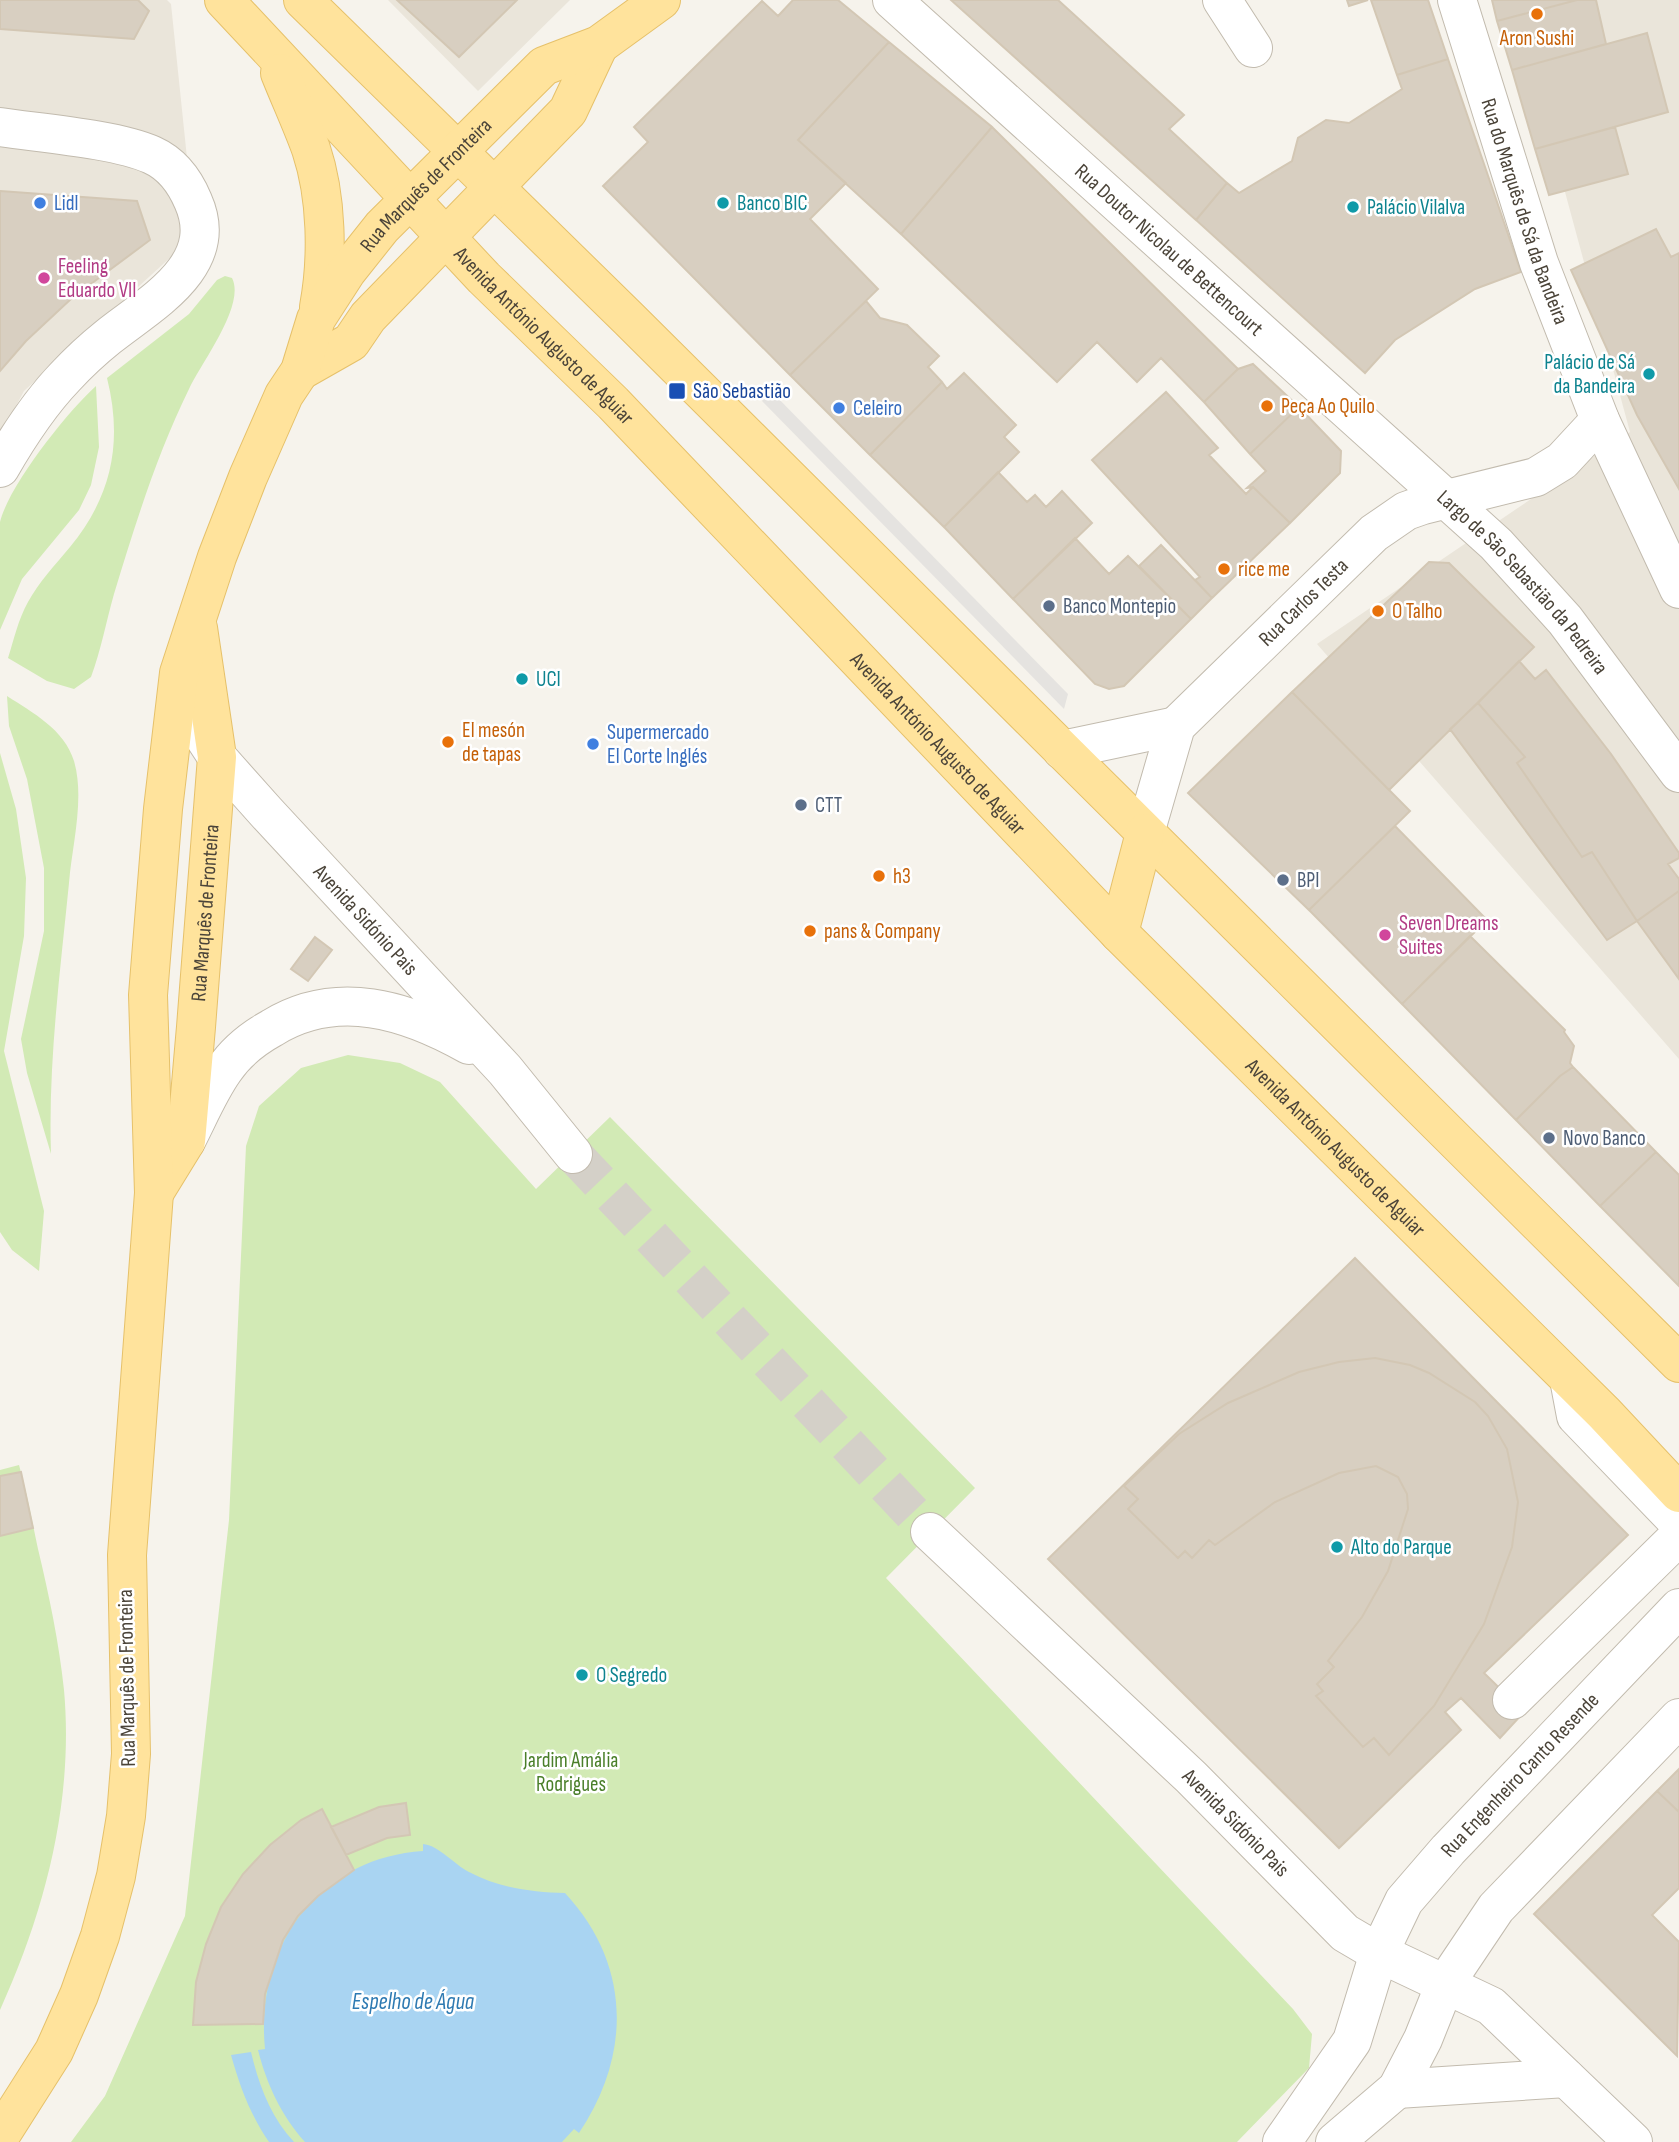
<svg xmlns="http://www.w3.org/2000/svg" width="1679" height="2142" font-family="'Sofia Sans Condensed',sans-serif">
<style>
.residential{fill:#eae5da}
.green{fill:#d2eab5}
.parking{fill:#e5e3e0}
.water{fill:#a9d4f2}
.building{fill:#d8cfc1;stroke:#d3c7b4;stroke-width:2}
.lines{fill:none;stroke-linecap:round;stroke-linejoin:round}
.minor-tunnel{stroke:#d4d0c8;stroke-width:38;stroke-dasharray:38 19;stroke-linecap:butt}
.minor-casing{stroke:#c2bbae;stroke-width:40}
.major-casing{stroke:#e6c16a;stroke-width:40}
.minor{stroke:#fff;stroke-width:38}
.major{stroke:#ffe39c;stroke-width:38}
.food-dot{fill:#e8710a;stroke:#fff;stroke-width:2.5}
.shop-dot{fill:#3f7fe0;stroke:#fff;stroke-width:2.5}
.culture-dot{fill:#0f9aa8;stroke:#fff;stroke-width:2.5}
.hotel-dot{fill:#d1479c;stroke:#fff;stroke-width:2.5}
.transit-dot{fill:#1a4fb4;stroke:#fff;stroke-width:2.5}
.service-dot{fill:#5c6f8a;stroke:#fff;stroke-width:2.5}
.labels{text-anchor:middle;dominant-baseline:central;stroke-width:5;stroke-linejoin:round;paint-order:stroke}
.food-label{font-size:21px;fill:#c56008;stroke:#fff;text-anchor:start}
.street-label{font-size:21px;fill:#4b4439;stroke:#fff}
.shop-label{font-size:21px;fill:#366cbe;stroke:#fff;text-anchor:start}
.culture-label{font-size:21px;fill:#0d838f;stroke:#fff;text-anchor:start}
.hotel-label{font-size:21px;fill:#b23c85;stroke:#fff;text-anchor:start}
.transit-label{font-size:21px;fill:#164399;stroke:#fff;text-anchor:start}
.service-label{font-size:21px;fill:#4e5e75;stroke:#fff;text-anchor:start}
.park-label{font-size:21px;fill:#4a7f2a;stroke:#fff}
.water-label{font-size:23px;font-style:italic;fill:#2e7ab2;stroke:#fff}
</style>
<rect width="100%" height="100%" fill="#f6f3ec"/>
<!-- residential -->
<path class="residential" d="M0 0H167L171 4 195 235 24 391 0 436Z
M388 0H570L478 91Z
M1513 0H1679V1059L1317 644 1630 432Z"/>
<!-- green -->
<path class="green" d="M225 276 232 278C246 305 201 363 189 389 157 454 135 525 114 594 106 622 101 650 91 677L74 689 47 681 8 658C14 639 18 620 28 602 39 582 55 565 70 547 112 496 123 442 107 378L189 314 217 280Z
M96 386 99 447 91 485 79 510 22 579 0 630C0 603 0 545 0 522 9 485 68 411 96 386Z
M7 696C33 713 64 729 74 761 85 799 72 845 69 883 60 973 48 1064 51 1154L27 1073 21 1039 44 931V868L27 779 9 726Z
M0 753 16 809 26 878 24 936 4 1051 44 1211 39 1271 12 1250 0 1232Z
M348 1055 400 1063 440 1082 536 1189 610 1117 975 1488 886 1578 1293 2009 1312 2034 1309 2068 1237 2142H71L105 2096 185 1916 229 1520 246 1146 259 1106 301 1068Z
M19 1465C27 1493 32 1521 38 1549 49 1595 59 1642 64 1690 74 1801 45 1911 0 2010V1470Z"/>
<!-- parking -->
<path class="parking" d="M771 391 1068 694 1064 709 762 401Z"/>
<!-- water -->
<path class="water" d="M423 1844C438 1845 455 1865 469 1872 499 1888 532 1892 565 1893 631 1964 632 2054 579 2133L574 2129 562 2142H305C281 2115 267 2085 258 2050L265 2049C255 1948 317 1858 423 1851Z
M251 2052C259 2085 270 2116 294 2142H269C250 2114 240 2087 231 2055Z"/>
<!-- building -->
<path class="building" d="M0 0H138L149 11 134 39 0 29Z
M397 0H517L459 57Z
M793 0H838L889 42 798 140 846 183 810 219 878 289 790 375 603 186 648 142 634 127 762 1 778 16Z
M951 0H1058L1184 115 1169 129 1227 183 1196 220Z
M1347 0H1368L1349 6Z
M1371 0H1428L1448 59 1397 75Z
M1492 0H1577L1497 21Z
M1577 0H1596L1606 44 1512 70 1497 21Z
M1647 33 1668 112 1535 149 1512 70Z
M889 42 992 127 901 234 798 140Z
M1448 59 1521 272 1475 289 1395 340 1365 373 1196 220 1227 183 1239 193 1292 161 1298 138 1326 120 1349 123 1402 89 1397 75Z
M992 127 1238 369 1204 402 1161 358 1137 382 1097 342 1057 382 901 234Z
M1615 127 1628 174 1549 195 1535 149Z
M0 191 137 201 150 240 72 298 26 341 0 371Z
M1656 229 1671 257 1679 253V489L1637 415 1571 270Z
M866 301 880 318 907 325 939 356 928 367 942 382 870 455 790 375Z
M1253 364 1299 407 1250 454 1204 402 1238 369Z
M964 373 1016 425 1004 437 1019 452 944 527 870 455 942 382 947 389Z
M1166 392 1218 448 1209 455 1246 494 1253 487 1290 523 1212 598 1195 580 1200 577 1092 460Z
M1299 407 1341 451 1340 473 1290 523 1253 487 1247 488 1266 471 1250 454Z
M998 472 1027 502 1035 495 1046 507 1062 491 1092 523 1013 599 944 527Z
M1075 538 1109 574 1128 556 1191 619 1124 686 1109 689 1095 684 1013 599Z
M1161 545 1212 598 1191 619 1139 566Z
M1429 562 1449 563 1534 647 1389 790 1292 692Z
M1519 661 1535 679 1546 670 1611 754 1679 853V858L1668 864 1679 879V891L1637 921 1592 852 1582 857 1517 763 1525 757 1478 703Z
M1292 692 1410 811 1309 910 1188 793Z
M1478 703 1525 757 1517 763 1582 857 1592 852 1637 921 1607 940 1450 729Z
M1395 826 1487 920 1402 1004 1309 910Z
M1679 891V979L1637 921Z
M1470 936 1565 1030 1564 1032 1574 1046 1570 1063 1573 1067 1560 1076 1516 1120 1402 1004Z
M315 937 332 950 308 981 291 969Z
M1573 1067 1656 1152 1600 1206 1516 1120 1560 1076Z
M1656 1152 1679 1175V1286L1600 1206Z
M1355 1258 1628 1535 1484 1673 1524 1712 1500 1738 1461 1698 1445 1712 1461 1730 1339 1848 1048 1559Z
M1375 1358 1410 1365 1429 1373 1475 1402 1488 1416 1507 1449 1518 1502 1512 1547 1484 1624 1434 1706 1389 1755 1374 1738 1363 1747 1316 1696 1323 1691 1317 1684 1334 1667 1328 1661 1362 1617 1388 1571 1408 1509 1407 1494 1398 1477 1376 1466 1339 1473 1275 1502 1215 1545 1209 1540 1192 1558 1185 1551 1178 1558 1128 1509 1138 1499 1124 1486 1179 1434 1228 1403 1299 1372 1339 1362Z
M21 1472 33 1528 0 1536V1476Z
M1679 1769V1812L1657 1791Z
M1657 1791 1679 1812V1888L1652 1915 1679 1942 1677 2056 1534 1914Z
M406 1803 410 1835 387 1838 346 1855 331 1827 379 1807Z
M322 1809 354 1870 318 1896 298 1916 283 1940 265 1994 263 2024 193 2025 196 1982 206 1944 221 1907 243 1874 270 1845 301 1820Z"/>
<g class="lines">
<!-- minor-tunnel -->
<path class="minor-tunnel" d="M573 1154 930 1532"/>
<!-- minor casing -->
<g class="minor-casing">
<g id="minor">
<path id="s1" d="M892 0 1496 544 1565 620 1679 773"/>
<path d="M1222 0 1253 48"/>
<path id="s2" d="M1457 0 1539 263 1600 420 1679 589"/>
<path d="M0 127C40 133 117 139 152 155 172 164 185 182 193 201 222 266 149 304 108 337 93 349 78 363 65 377 39 404 19 435 0 468"/>
<path id="s3" d="M202 734 217 757 266 812 505 1070 573 1154"/>
<path d="M1062 750 1176 726"/>
<path id="s4" d="M1145 833 1176 726 1374 533 1406 511 1423 505 1536 477 1562 461 1600 420"/>
<path d="M186 1141C198 1118 209 1091 224 1070 236 1052 254 1038 272 1028 337 988 407 1010 469 1045"/>
<path d="M1569 1379 1576 1416 1679 1523"/>
<path id="s5" d="M930 1532 1191 1777 1345 1933 1379 1953 1491 2006 1633 2142"/>
<path d="M1512 1700 1679 1536"/>
<path d="M1397 2089 1566 2078"/>
<path id="s6" d="M1282 2142 1352 2041 1379 1953 1404 1901 1448 1850 1679 1608"/>
<path d="M1335 2142 1397 2089 1423 2039 1445 1984 1496 1908 1679 1718"/>
</g>
</g>
<!-- major casing -->
<g class="major-casing">
<g id="major">
<path id="s7" d="M224 0 484 278 613 403 1119 933 1604 1413 1679 1493"/>
<path d="M303 0 629 319 1679 1363"/>
<path d="M280 73C290 98 302 124 311 149 327 197 328 258 319 307"/>
<path d="M300 371 351 342 368 317 568 111 599 45"/>
<path d="M1119 933 1145 833"/>
<path id="s8" d="M154 1193 186 1141 196 1027 217 757 198 628"/>
<path id="s9" d="M0 2136 54 2051 79 1995 100 1936 116 1876 126 1816 131 1754 127 1555 154 1193 148 995 163 809 179 673 217 557 248 477 284 395 300 371 316 319 347 271 382 227 544 66 599 45 661 0"/>
</g>
</g>
<!-- minor -->
<use href="#minor" class="minor"/>
<!-- major -->
<use href="#major" class="major"/>
</g>
<!-- markers -->
<g class="food-dot">
<circle cx="1537" cy="14" r="7"/>
<circle cx="1267" cy="406" r="7"/>
<circle cx="1224" cy="569" r="7"/>
<circle cx="1378" cy="611" r="7"/>
<circle cx="448" cy="742" r="7"/>
<circle cx="879" cy="876" r="7"/>
<circle cx="810" cy="931" r="7"/>
</g>
<g class="shop-dot">
<circle cx="40" cy="203" r="7"/>
<circle cx="839" cy="408" r="7"/>
<circle cx="593" cy="744" r="7"/>
</g>
<g class="culture-dot">
<circle cx="723" cy="203" r="7"/>
<circle cx="1353" cy="207" r="7"/>
<circle cx="1649" cy="374" r="7"/>
<circle cx="522" cy="679" r="7"/>
<circle cx="1337" cy="1547" r="7"/>
<circle cx="582" cy="1675" r="7"/>
</g>
<g class="hotel-dot">
<circle cx="44" cy="278" r="7"/>
<circle cx="1385" cy="935" r="7"/>
</g>
<rect class="transit-dot" x="668" y="382" width="18" height="18" rx="3.5"/>
<g class="service-dot">
<circle cx="1049" cy="606" r="7"/>
<circle cx="801" cy="805" r="7"/>
<circle cx="1283" cy="880" r="7"/>
<circle cx="1549" cy="1138" r="7"/>
</g>
<g class="labels">
<!-- food labels -->
<g class="food-label">
<text x="1537" y="38" text-anchor="middle">Aron Sushi</text>
<text x="1281" y="406">Peça Ao Quilo</text>
<text x="1238" y="569">rice me</text>
<text x="1392" y="611">O Talho</text>
<text x="462" y="730">El mesón<tspan x="462" dy="24">de tapas</tspan></text>
<text x="893" y="876">h3</text>
<text x="824" y="931">pans &amp; Company</text>
</g>
<!-- street labels -->
<g class="street-label">
<text stroke="none"><textPath href="#s9" startOffset="2048">Rua Marquês de Fronteira</textPath></text>
<text stroke="none"><textPath href="#s2" startOffset="222">Rua do Marquês de Sá da Bandeira</textPath></text>
<text stroke="none"><textPath href="#s1" startOffset="373">Rua Doutor Nicolau de Bettencourt</textPath></text>
<text stroke="none"><textPath href="#s7" startOffset="464">Avenida António Augusto de Aguiar</textPath></text>
<text stroke="none"><textPath href="#s1" startOffset="859">Largo de São Sebastião da Pedreira</textPath></text>
<text stroke="none"><textPath href="#s4" startOffset="289">Rua Carlos Testa</textPath></text>
<text stroke="none"><textPath href="#s7" startOffset="1031">Avenida António Augusto de Aguiar</textPath></text>
<text stroke="none"><textPath href="#s8" startOffset="290">Rua Marquês de Fronteira</textPath></text>
<text stroke="none"><textPath href="#s3" startOffset="248">Avenida Sidónio Pais</textPath></text>
<text stroke="none"><textPath href="#s7" startOffset="1598">Avenida António Augusto de Aguiar</textPath></text>
<text transform="translate(127 1678) rotate(-91)">Rua Marquês de Fronteira</text>
<text stroke="none"><textPath href="#s6" startOffset="444">Rua Engenheiro Canto Resende</textPath></text>
<text stroke="none"><textPath href="#s5" startOffset="422">Avenida Sidónio Pais</textPath></text>
</g>
<!-- shop labels -->
<g class="shop-label">
<text x="54" y="203">Lidl</text>
<text x="853" y="408">Celeiro</text>
<text x="607" y="732">Supermercado<tspan x="607" dy="24">El Corte Inglés</tspan></text>
</g>
<!-- culture labels -->
<g class="culture-label">
<text x="737" y="203">Banco BIC</text>
<text x="1367" y="207">Palácio Vilalva</text>
<text x="1635" y="362" text-anchor="end">Palácio de Sá<tspan x="1635" dy="24">da Bandeira</tspan></text>
<text x="536" y="679">UCI</text>
<text x="1351" y="1547">Alto do Parque</text>
<text x="596" y="1675">O Segredo</text>
</g>
<!-- hotel labels -->
<g class="hotel-label">
<text x="58" y="266">Feeling<tspan x="58" dy="24">Eduardo VII</tspan></text>
<text x="1399" y="923">Seven Dreams<tspan x="1399" dy="24">Suites</tspan></text>
</g>
<!-- transit labels -->
<g class="transit-label">
<text x="693" y="391">São Sebastião</text>
</g>
<!-- service labels -->
<g class="service-label">
<text x="1063" y="606">Banco Montepio</text>
<text x="815" y="805">CTT</text>
<text x="1297" y="880">BPI</text>
<text x="1563" y="1138">Novo Banco</text>
</g>
<!-- park labels -->
<g class="park-label">
<text x="571" y="1760">Jardim Amália<tspan x="571" dy="24">Rodrigues</tspan></text>
</g>
<!-- water labels -->
<g class="water-label">
<text x="413" y="2002">Espelho de Água</text>
</g>
</g>
</svg>
